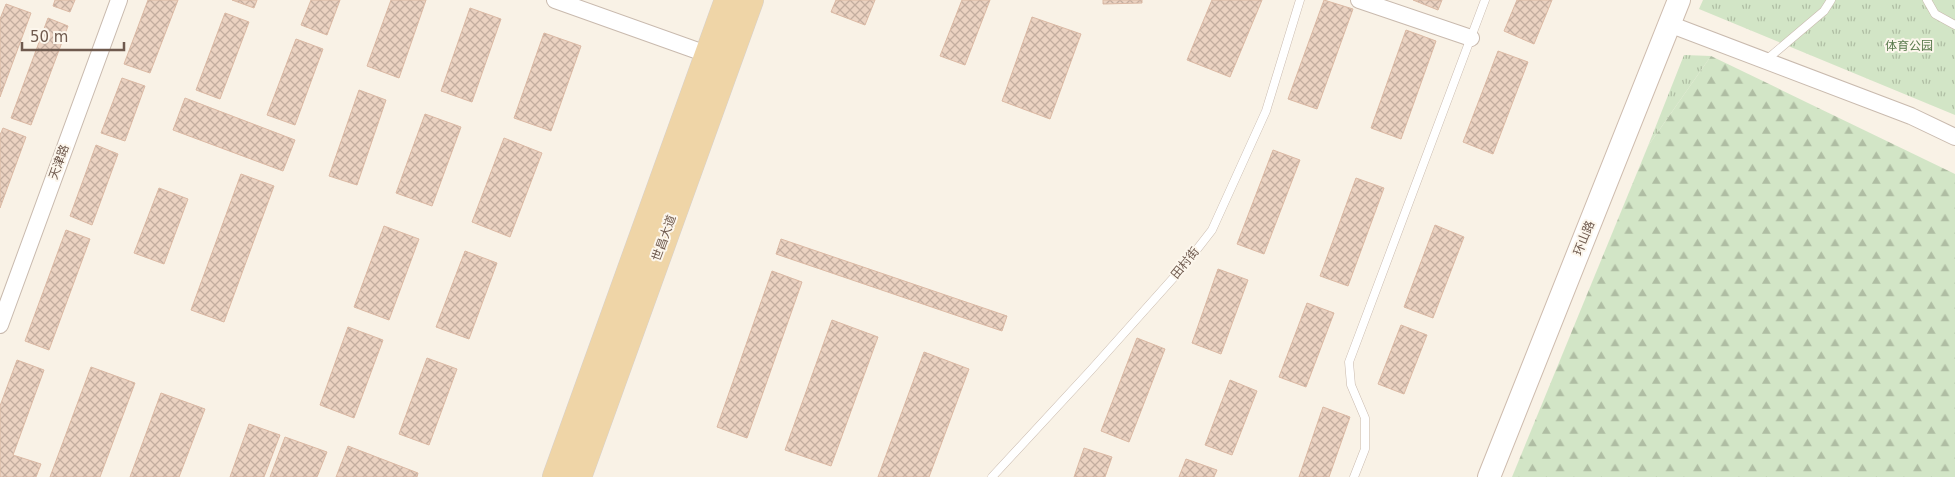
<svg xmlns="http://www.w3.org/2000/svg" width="1955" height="477" font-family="'DejaVu Sans','Noto Sans SC',sans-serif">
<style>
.grass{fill:url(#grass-tufts)}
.forest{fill:url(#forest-firs)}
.building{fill:url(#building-cross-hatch);stroke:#dbb9a4}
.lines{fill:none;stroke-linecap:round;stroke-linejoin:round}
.lane-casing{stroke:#c9baae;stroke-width:9}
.street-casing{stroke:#c9baae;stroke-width:18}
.secondary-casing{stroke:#cebcae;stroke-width:24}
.primary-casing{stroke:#d7d1cd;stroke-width:26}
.lane{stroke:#fff;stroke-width:8}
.street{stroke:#fff;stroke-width:16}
.secondary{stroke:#fff;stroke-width:22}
.primary{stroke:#efd5a7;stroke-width:25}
.labels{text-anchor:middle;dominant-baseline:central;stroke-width:4;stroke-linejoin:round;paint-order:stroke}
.park-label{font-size:12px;fill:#58794b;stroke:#fcf6ec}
.street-label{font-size:12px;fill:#6f5a4e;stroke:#fcf6ec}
</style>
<defs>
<pattern id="grass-tufts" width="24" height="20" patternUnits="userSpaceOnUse" patternTransform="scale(1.25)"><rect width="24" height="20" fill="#d2e5c6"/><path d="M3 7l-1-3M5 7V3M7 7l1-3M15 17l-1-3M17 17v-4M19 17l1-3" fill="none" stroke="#afbda3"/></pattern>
<pattern id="forest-firs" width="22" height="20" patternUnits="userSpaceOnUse" patternTransform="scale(1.25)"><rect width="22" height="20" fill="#d2e5c6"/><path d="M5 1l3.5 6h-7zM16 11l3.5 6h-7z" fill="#afbda3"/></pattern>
<pattern id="building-cross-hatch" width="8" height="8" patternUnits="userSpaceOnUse" patternTransform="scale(1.25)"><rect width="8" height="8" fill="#ebd2c1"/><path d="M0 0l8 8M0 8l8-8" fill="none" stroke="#c3ad9f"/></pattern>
</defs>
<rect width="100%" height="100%" fill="#f9f2e6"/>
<!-- grass -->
<path class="grass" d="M1703 0H1955V115L1699 9Z
M1684 55 1711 56 1648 146Z"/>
<!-- forest -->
<path class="forest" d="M1711 56 1955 174V477H1512L1648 146Z"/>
<!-- building -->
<path class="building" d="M55 0H75L70 12 53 6Z
M148 0H178L150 73 124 64Z
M232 0H257L254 8Z
M311 0H340L327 35 301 25Z
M391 0H426L399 78 367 66Z
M836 0H875L865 25 831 12Z
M962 0H990L965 65 940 56Z
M1103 0H1142V3L1103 4Z
M1212 0H1262L1230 77 1187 60Z
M1324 0 1353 9 1317 109 1288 99Z
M1413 0H1442L1438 10Z
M1517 0H1552L1534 44 1504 31Z
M6 4 31 13 0 97V19Z
M470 8 501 19 472 102 441 91Z
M225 13 249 22 220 99 196 90Z
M1032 17 1081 34 1050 119 1002 101Z
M48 18 68 26 31 125 11 118Z
M1406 30 1436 41 1401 139 1371 128Z
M544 33 581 46 551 131 514 118Z
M296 39 323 49 295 125 267 115Z
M1498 51 1528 62 1493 154 1463 142Z
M122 78 145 86 125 141 101 133Z
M359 90 386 100 357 185 329 176Z
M185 98 295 140 283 171 173 130Z
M425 114 461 127 432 206 396 193Z
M3 128 26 137 0 208V135Z
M504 138 542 153 510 237 472 222Z
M96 145 118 154 92 225 70 216Z
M1273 150 1300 160 1264 254 1237 244Z
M241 174 274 186 224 322 191 310Z
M1356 178 1384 188 1348 286 1320 276Z
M159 188 188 199 164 264 134 253Z
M1435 225 1464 237 1433 318 1404 307Z
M384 226 419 239 389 320 354 307Z
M66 230 90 239 49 350 25 341Z
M781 239 1007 316 1002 331 776 254Z
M465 251 497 263 469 339 436 327Z
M1218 269 1248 280 1221 354 1192 343Z
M772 271 802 282 747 438 717 427Z
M1307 303 1334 313 1306 387 1279 377Z
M832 320 878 337 831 466 785 450Z
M1401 325 1427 335 1404 394 1378 384Z
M348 327 383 340 354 418 320 405Z
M1137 338 1165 349 1129 442 1101 431Z
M924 352 969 369 929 477H878Z
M427 358 457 369 429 445 399 434Z
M17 360 44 370 13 455 41 464 36 477H0V406Z
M91 367 135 383 100 477H50Z
M1230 380 1257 391 1232 455 1205 445Z
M161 393 205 409 179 477H130Z
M1323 407 1350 417 1329 477H1299Z
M249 424 280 435 264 477H230Z
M285 437 327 452 317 477H270Z
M348 446 418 473 417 477H336Z
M1084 448 1112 457 1105 477H1074Z
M1186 459 1217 470 1214 477H1179Z"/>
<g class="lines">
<!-- lane casing -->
<g class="lane-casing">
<path id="lane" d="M1927 0 1935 14 1955 25
M1765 61 1824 11 1831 0
M992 477 1091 370 1184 266 1212 230 1266 111 1300 0
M1354 477 1365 449V418L1351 385 1349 362 1485 0"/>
</g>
<!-- street casing -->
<g class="street-casing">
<path id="street" d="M555 0 715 57
M1359 0 1471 38
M1669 24 1911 116 1955 137
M0 325 119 0"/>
</g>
<!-- secondary casing -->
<g class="secondary-casing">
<path id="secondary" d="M1489 477 1679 0"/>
</g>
<!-- primary casing -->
<g class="primary-casing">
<path id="primary" d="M555 477 727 0
M579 477 751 0"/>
</g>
<!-- lane -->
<use href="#lane" class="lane"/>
<!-- street -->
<use href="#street" class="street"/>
<!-- secondary -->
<use href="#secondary" class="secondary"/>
<!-- primary -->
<use href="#primary" class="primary"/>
</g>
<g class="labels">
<!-- park labels -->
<g class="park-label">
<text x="1909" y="46">体育公园</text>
</g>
<!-- street labels -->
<g class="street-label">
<text transform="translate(59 162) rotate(-70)">天津路</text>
<text transform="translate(664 238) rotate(-70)">世昌大道</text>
<text transform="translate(1584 238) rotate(-68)">环山路</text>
<text transform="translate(1185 263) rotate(-51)">田村街</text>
</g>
</g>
<!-- scale -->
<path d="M22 42v8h102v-8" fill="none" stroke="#6f5a4e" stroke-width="2.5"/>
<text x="30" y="42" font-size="15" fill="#6f5a4e" stroke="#fcf6ec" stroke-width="4" paint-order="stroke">50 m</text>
</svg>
